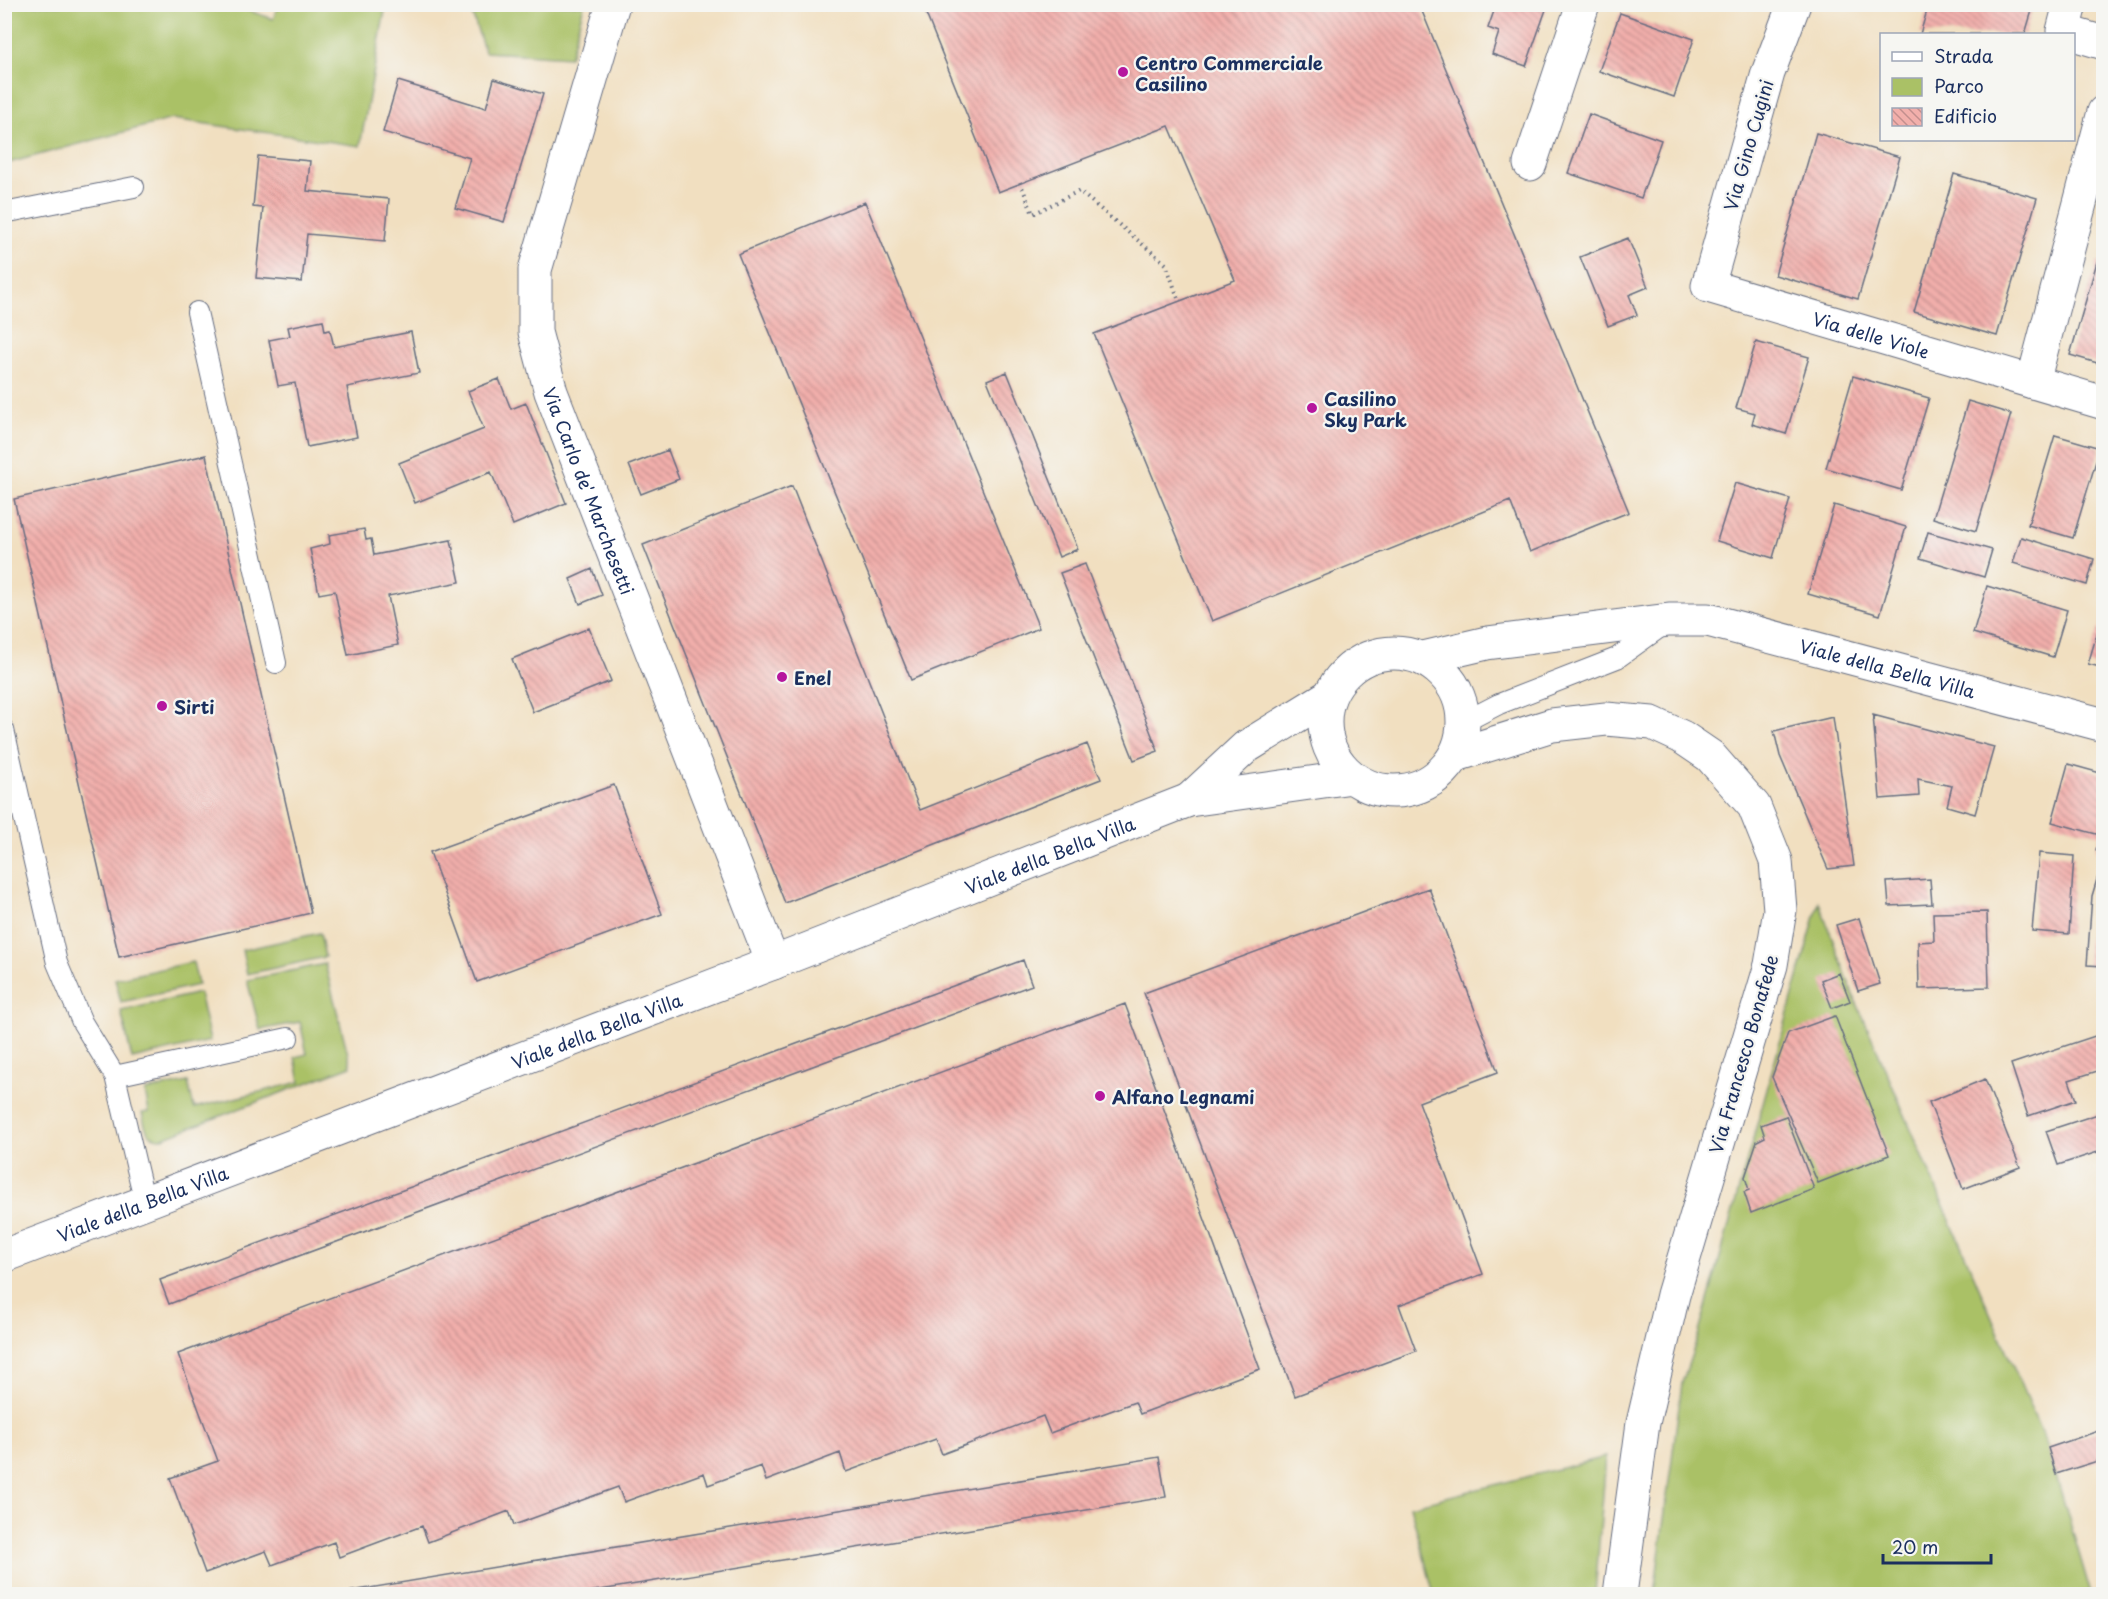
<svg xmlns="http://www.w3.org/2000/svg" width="2108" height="1599" font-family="'Playpen Sans',sans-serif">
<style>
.green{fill:#aac166;stroke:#627862;stroke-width:1.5}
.building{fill:url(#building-back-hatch)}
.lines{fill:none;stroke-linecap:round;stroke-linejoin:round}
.service-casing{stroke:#666d80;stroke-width:22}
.minor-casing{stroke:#666d80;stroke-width:35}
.path{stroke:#666d80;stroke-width:4;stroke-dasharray:1.5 4.5;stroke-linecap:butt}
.service{stroke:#fff;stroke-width:20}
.minor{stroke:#fff;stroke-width:33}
.poi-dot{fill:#b5179e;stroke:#f6f6f2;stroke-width:2}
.labels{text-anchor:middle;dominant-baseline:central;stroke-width:4.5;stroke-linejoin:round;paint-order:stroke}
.poi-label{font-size:18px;font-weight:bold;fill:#1b2f5e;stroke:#f6f6f2;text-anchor:start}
.street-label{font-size:18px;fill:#1b2f5e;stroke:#f6f6f2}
</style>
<defs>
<pattern id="building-back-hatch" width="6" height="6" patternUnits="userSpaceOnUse" patternTransform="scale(1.5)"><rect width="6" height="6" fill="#f2afab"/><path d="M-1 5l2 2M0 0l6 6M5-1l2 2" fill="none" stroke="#c38f8e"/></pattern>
</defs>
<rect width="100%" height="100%" fill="#f6f6f2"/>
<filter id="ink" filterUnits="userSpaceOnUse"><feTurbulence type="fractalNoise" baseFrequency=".0167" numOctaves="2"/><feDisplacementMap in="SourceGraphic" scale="12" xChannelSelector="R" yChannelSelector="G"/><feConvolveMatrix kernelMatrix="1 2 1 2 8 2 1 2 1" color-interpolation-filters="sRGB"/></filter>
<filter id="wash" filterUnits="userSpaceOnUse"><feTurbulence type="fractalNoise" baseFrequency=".008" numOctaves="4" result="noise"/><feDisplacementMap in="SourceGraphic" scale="24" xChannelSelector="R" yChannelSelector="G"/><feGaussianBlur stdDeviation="1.35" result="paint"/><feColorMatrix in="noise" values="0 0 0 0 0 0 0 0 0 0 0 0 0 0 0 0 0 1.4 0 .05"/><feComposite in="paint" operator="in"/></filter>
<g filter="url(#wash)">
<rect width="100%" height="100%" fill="#f1dfc0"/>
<!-- green -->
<path class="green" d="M230 4 273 19 279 5H386L360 146 172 119 5 164V5Z
M469 5V4L584 5 570 57 485 52Z
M1819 902 1853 994 2048 1448 2091 1594H1654L1682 1383 1698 1336Z
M320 933 325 957 247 974 242 950Z
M193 962 198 985 121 1002 115 979Z
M325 964 351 1066 163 1138C145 1138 146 1128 142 1113L149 1112 145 1091 188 1082 194 1108 300 1082 295 1057 307 1054 300 1022 260 1030 247 980Z
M199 993 210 1041 132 1059 121 1011Z
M1606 1457 1595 1594H1434L1410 1506Z"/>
<g id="blocks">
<!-- building -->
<path class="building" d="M922 4H1419L1629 512 1530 552 1510 501 1212 621 1094 334 1235 280 1169 126 998 192Z
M1483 4H1548L1526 66 1492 54 1499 32 1488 28 1494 11 1482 7Z
M1929 4H2034L2025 34H1920Z
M1620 13 1694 39 1674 97 1599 71Z
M494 79 543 94 504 222 455 208 470 158 383 132 398 81 486 108Z
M1589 114 1661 140 1641 198 1568 173Z
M1816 133 1900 157 1858 299 1775 275Z
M258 156 310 161 307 191 389 199 385 241 307 234 302 282 256 278 263 208 253 207Z
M1954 174 2037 198 1997 336 1914 312Z
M865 202 1039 628 911 680 738 254Z
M1628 238 1648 287 1629 295 1637 315 1608 326 1580 257Z
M2097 262 2104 264V365L2070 355Z
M323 320 325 331 330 330 334 347 411 332 419 373 347 387 357 437 307 447 295 383 278 386 269 340 290 336 288 327Z
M1756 342 1809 357 1786 434 1752 424 1755 413 1736 408Z
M1007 372 1078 549 1059 557 987 380Z
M1853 376 1929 398 1901 490 1826 468Z
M499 379 511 409 526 403 566 503 513 525 491 472 415 503 399 463 484 429 468 391Z
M1968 401 2011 414 1976 531 1933 518Z
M2055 435 2100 448 2073 538 2028 525Z
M668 450 679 479 641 494 629 465Z
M206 455 311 913 119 957 14 499Z
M1735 483 1790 499 1773 558 1717 541Z
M792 486 920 810 1087 744 1101 779 785 903 643 545Z
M1834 505 1906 527 1880 615 1808 594Z
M364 529 366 540 371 539 374 555 451 540 460 582 388 596 398 645 348 655 335 591 319 594 310 549 330 544 329 535Z
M1928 532 1992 550 1984 577 1920 558Z
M2021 537 2094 559 2087 585 2013 563Z
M1085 564 1158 751 1134 760 1060 573Z
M592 569 602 595 580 604 570 579Z
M1987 586 2067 610 2053 657 1973 633Z
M2103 614H2104V668L2088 664Z
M589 628 611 681 533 712 512 659Z
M1873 715 1994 747 1975 814 1947 806 1952 786 1918 779 1919 796 1880 799Z
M1833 717 1854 866 1828 869 1780 756 1774 731Z
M2068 764 2104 774V852L2096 850 2100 835 2052 822Z
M614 785 662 914 477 982 430 852Z
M2039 853 2074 856 2069 934 2032 931Z
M2104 856V966L2087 965 2092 896Z
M1930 879 1932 904 1889 906 1887 882Z
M1429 888 1498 1072 1419 1102 1483 1274 1399 1305 1416 1351 1295 1396 1144 993Z
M1987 912 1989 987 1919 989 1918 942 1934 941 1933 913Z
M1859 918 1880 984 1858 991 1836 925Z
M1023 960 1032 985 169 1304 160 1280Z
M1839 973 1850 1001 1832 1008 1821 980Z
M1125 1004 1260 1369 1140 1414 1135 1402 1050 1433 1043 1416 942 1454 936 1439 846 1472 840 1453 766 1481 761 1466 708 1485 704 1473 624 1502 618 1487 514 1525 509 1511 428 1542 422 1526 339 1557 334 1542 272 1565 266 1551 205 1573 170 1478 218 1461 178 1354Z
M1835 1016 1889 1155 1818 1183 1772 1077 1788 1033Z
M2104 1033V1069L2069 1080 2076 1100 2028 1116 2011 1064Z
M1985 1079 2020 1167 1963 1189 1929 1102Z
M2104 1112V1150L2058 1165 2046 1131Z
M1786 1116 1814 1189 1751 1213 1744 1192 1749 1190 1745 1177 1757 1141 1765 1137 1761 1125Z
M2104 1429V1459L2056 1474 2048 1448Z
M1159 1457 1166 1497 576 1594H352L351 1591Z"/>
</g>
</g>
<g filter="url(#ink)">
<use href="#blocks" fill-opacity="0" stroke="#666d80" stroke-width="1.5"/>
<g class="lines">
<!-- service casing -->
<g class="service-casing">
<path id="service" d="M4 213 134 187
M197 312 276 663
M1464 722 1499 704 1617 658 1663 625
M4 730 57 963 82 1022 115 1076 145 1203
M115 1076 288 1038"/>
</g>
<!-- minor casing -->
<g class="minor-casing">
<g id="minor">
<path id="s1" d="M613 4 535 270V332L551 392 773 963"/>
<path id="s2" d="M1794 4 1768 73 1708 286 2104 403"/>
<path d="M2070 4 2063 31 2104 43"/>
<path d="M1530 164 1583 4"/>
<path d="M2033 382 2104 112"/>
<circle cx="1394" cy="722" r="69"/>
<path id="s3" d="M1423 658 1487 643 1669 620H1708L2104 725"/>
<path d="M1456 755 1552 725 1606 719 1652 723 1682 737 1710 756 1754 806 1776 861 1780 910 1771 965 1673 1295 1643 1423 1620 1594"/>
<path d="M1189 800 1246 747 1329 696"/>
<path id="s4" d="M4 1256 773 963 1189 800 1352 777"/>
</g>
</g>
<!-- path -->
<path class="path" d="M1020 182 1033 214 1079 191 1166 264 1179 301"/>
<!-- service -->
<use href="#service" class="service"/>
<!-- minor -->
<use href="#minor" class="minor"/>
</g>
</g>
<!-- markers -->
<g class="poi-dot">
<circle cx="1123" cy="72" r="6"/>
<circle cx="1312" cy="408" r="6"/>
<circle cx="782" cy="677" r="6"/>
<circle cx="162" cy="706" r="6"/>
<circle cx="1100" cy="1096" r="6"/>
</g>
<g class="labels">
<!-- poi labels -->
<g class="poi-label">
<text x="1135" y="62">Centro Commerciale<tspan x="1135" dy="21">Casilino</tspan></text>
<text x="1324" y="398">Casilino<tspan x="1324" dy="21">Sky Park</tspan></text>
<text x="794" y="677">Enel</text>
<text x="174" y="706">Sirti</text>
<text x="1112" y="1096">Alfano Legnami</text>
</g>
<!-- street labels -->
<g class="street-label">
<text transform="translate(1748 145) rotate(-74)">Via Gino Cugini</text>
<text stroke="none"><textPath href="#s2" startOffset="465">Via delle Viole</textPath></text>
<text stroke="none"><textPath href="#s1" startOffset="507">Via Carlo de' Marchesetti</textPath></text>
<text stroke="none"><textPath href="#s3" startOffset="474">Viale della Bella Villa</textPath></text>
<text stroke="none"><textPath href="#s4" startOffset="1120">Viale della Bella Villa</textPath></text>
<text stroke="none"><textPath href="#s4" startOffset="634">Viale della Bella Villa</textPath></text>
<text transform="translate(1743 1054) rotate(-74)">Via Francesco Bonafede</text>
<text stroke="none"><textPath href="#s4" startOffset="148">Viale della Bella Villa</textPath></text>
</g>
</g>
<!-- margin -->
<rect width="2108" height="1599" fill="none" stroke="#f6f6f2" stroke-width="24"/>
<!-- legend -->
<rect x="1880" y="33" width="195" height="108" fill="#f6f6f2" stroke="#9ea6b7" stroke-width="1.5"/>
<rect x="1892" y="52" width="30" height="9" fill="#ffffff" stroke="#9ea6b7" stroke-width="1.5"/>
<text x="1934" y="63" font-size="18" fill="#1b2f5e">Strada</text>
<rect x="1892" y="78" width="30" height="18" fill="#aac166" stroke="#9ea6b7" stroke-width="1.5"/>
<text x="1934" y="93" font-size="18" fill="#1b2f5e">Parco</text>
<rect x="1892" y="108" width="30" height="18" fill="url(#building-back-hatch)" stroke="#9ea6b7" stroke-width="1.5"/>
<text x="1934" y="123" font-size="18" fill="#1b2f5e">Edificio</text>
<!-- scale -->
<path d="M1883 1554v9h108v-9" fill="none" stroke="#1b2f5e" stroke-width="3"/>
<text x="1892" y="1554" font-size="18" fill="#1b2f5e" stroke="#f6f6f2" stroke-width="4.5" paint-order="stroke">20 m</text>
</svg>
